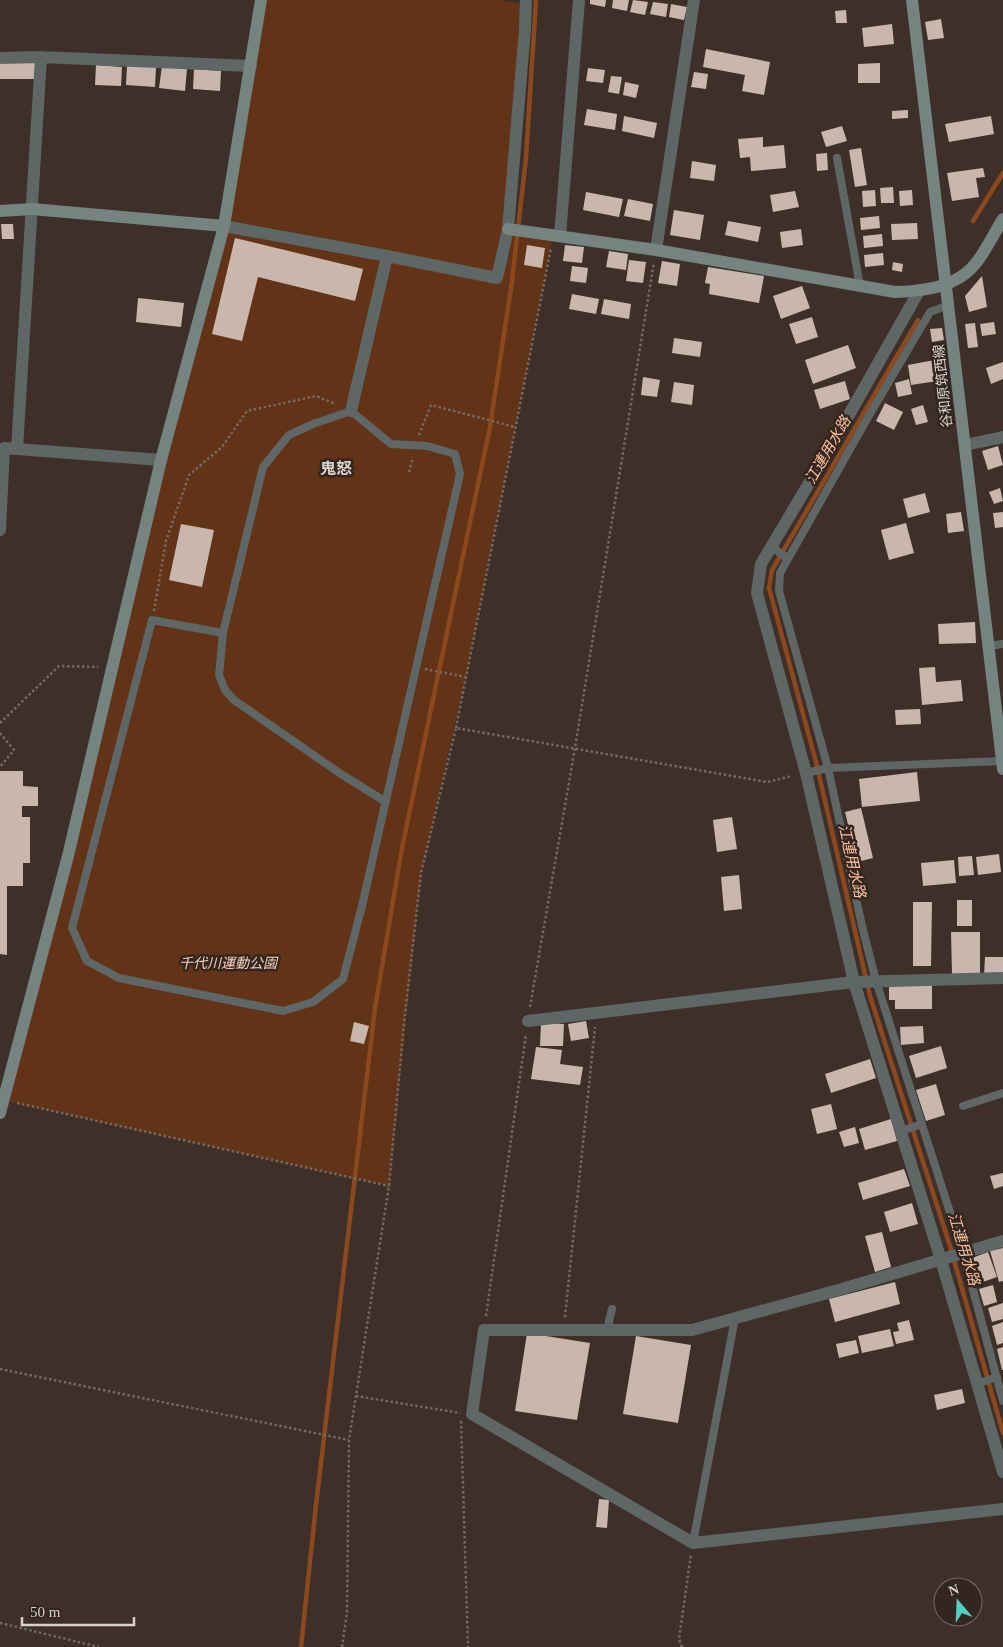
<svg xmlns="http://www.w3.org/2000/svg" width="1003" height="1647" font-family="'Times New Roman','Noto Sans JP',serif">
<style>
.green{fill:#623316}
.lines{fill:none;stroke-linecap:round;stroke-linejoin:round}
.stream{stroke:#8d491d;stroke-width:4.5}
.building{fill:#c9b7ae}
.path{stroke:#756a63;stroke-width:2.5;stroke-dasharray:2.5 2.5;stroke-linecap:butt}
.lane{stroke:#5e6766;stroke-width:8}
.street{stroke:#5e6766;stroke-width:12}
.secondary{stroke:#758381;stroke-width:12}
.labels{text-anchor:middle;dominant-baseline:central;stroke-width:5;stroke-linejoin:round;paint-order:stroke}
.street-label{font-size:14px;fill:#d9d1cc;stroke:#33261f}
.park-label{font-size:14px;font-style:italic;fill:#f9d0ba;stroke:#33261f}
.water-label{font-size:15px;font-style:italic;fill:#fcbf9e;stroke:#33261f}
.quarter-label{font-size:16px;font-weight:bold;fill:#d9d1cc;stroke:#33261f}
</style>
<rect width="100%" height="100%" fill="#3e3029"/>
<!-- green -->
<path class="green" d="M261 0H500L526 5 508 229 553 235 466 677 421 873 389 1186 4 1100 224 226Z"/>
<g class="lines">
<!-- stream -->
<path class="stream" d="M973 221 1003 173
M918 320 772 570 769 588 816 762 870 996 950 1246 1003 1433
M301 1647 316 1505 375 1008 402 848 490 427 512 281 526 158 536 0"/>
</g>
<!-- building -->
<path class="building" d="M590 0H606L605 7 590 4Z
M613 0H629L627 11 612 8Z
M633 0 648 2 645 15 630 12Z
M653 2 668 4 666 17 650 14Z
M671 4 687 7 684 20 669 17Z
M846 10 847 23H836L835 11Z
M941 19 944 38 928 40 925 22Z
M892 24 894 44 864 47 862 28Z
M706 49 770 62 764 95 742 91 745 75 703 67Z
M36 62V79H0V63Z
M880 63V83H858V64Z
M96 65 122 67 121 86 95 85Z
M127 65 156 67 155 87 126 85Z
M162 66 187 69 185 91 159 88Z
M588 68 605 70 603 83 586 81Z
M194 69 221 71 220 91 193 89Z
M694 72 708 74 706 89 691 87Z
M611 76 622 77 619 94 608 92Z
M625 82 639 85 636 98 623 95Z
M587 109 617 114 615 130 584 125Z
M908 110V118L892 119V111Z
M624 116 657 123 654 138 622 131Z
M991 116 994 134 949 142 945 124Z
M842 126 847 141 826 147 821 132Z
M763 137V147L784 145 786 168 751 171 750 157 740 158 738 139Z
M861 148 867 185 855 187 849 150Z
M827 153 828 170 817 171 816 154Z
M692 161 716 165 714 181 690 178Z
M983 168 985 177 976 178 979 197 952 201 947 173Z
M893 187 894 203H881L880 188Z
M875 190 876 206 863 207 862 191Z
M912 190 913 205 900 206 899 191Z
M795 191 799 207 773 212 770 195Z
M586 192 623 199 619 217 583 210Z
M628 199 653 204 650 221 624 216Z
M674 210 704 215 700 240 670 235Z
M879 216 880 228 861 230 860 218Z
M728 221 761 227 758 242 725 235Z
M917 223 918 239 892 240 891 224Z
M1 224H13L14 239H2Z
M801 229 803 245 782 248 780 232Z
M882 234 883 246 864 248 863 236Z
M235 238 363 269 355 301 258 277 242 341 212 334Z
M527 245 545 248 542 268 524 265Z
M565 245 584 247 582 263 563 261Z
M609 251 628 254 626 270 606 267Z
M883 253 884 265 865 267 864 255Z
M629 260 646 262 643 283 626 281Z
M662 261 680 264 677 286 658 283Z
M893 262 903 264 902 272 892 270Z
M572 266 588 268 586 283 570 281Z
M708 267 764 276 759 303 709 294 710 284 705 283Z
M982 276 987 307 969 312 965 296Z
M802 286 810 308 781 319 773 296Z
M572 294 599 299 596 314 569 309Z
M138 298 184 303 181 327 136 322Z
M604 299 631 304 629 319 601 314Z
M812 317 818 337 796 344 789 324Z
M994 322 996 334 982 336 980 324Z
M975 323 978 347 968 348 965 324Z
M942 328 944 340 932 342 930 329Z
M674 338 702 342 700 357 672 353Z
M848 345 856 368 813 384 805 360Z
M940 359 944 380 911 385 908 365Z
M1003 362V379L991 384 986 368Z
M643 377 660 380 657 397 641 395Z
M909 379 912 394 898 397 895 383Z
M845 381 850 399 820 409 814 390Z
M674 382 694 385 692 405 671 402Z
M885 403 903 412 894 430 876 421Z
M923 405 928 422 916 425 911 409Z
M998 446 1003 465 988 470 982 451Z
M1000 488 1003 501 994 504 989 492Z
M925 493 930 512 908 518 903 499Z
M961 512 964 531 948 533 946 514Z
M1003 512V527L995 528 993 513Z
M906 523 914 553 889 560 881 530Z
M181 524 214 530 202 587 169 580Z
M975 622 976 643 939 644 938 624Z
M935 667 936 682 961 680 963 701 922 705 919 668Z
M920 709 921 724 896 725 895 710Z
M0 771H23V786L38 787V806H22V817H30V863H23V886H7V955L0 954Z
M917 772 920 801 862 807 859 779Z
M861 808 873 858 857 862 845 812Z
M732 817 737 849 717 852 713 820Z
M999 854 1001 872 978 875 976 857Z
M972 856 974 875 959 876 958 857Z
M954 860 956 883 923 886 921 863Z
M739 875 742 909 724 911 721 877Z
M957 900H972V926H957Z
M913 902H932L931 966H913Z
M951 932H980V973L952 974Z
M985 957H1003V976H984Z
M932 984V1009H895V1000H889V985Z
M586 1021 589 1038 571 1041 568 1024Z
M354 1022 369 1026 364 1044 350 1041Z
M541 1023 564 1024 563 1046H540Z
M923 1026 924 1043 901 1045 900 1027Z
M941 1046 947 1068 916 1078 909 1056Z
M536 1047 562 1050 560 1064 583 1067 580 1085 531 1079Z
M870 1059 876 1078 831 1093 825 1074Z
M936 1084 945 1115 926 1121 916 1090Z
M831 1104 837 1129 817 1134 811 1109Z
M891 1119 897 1141 865 1150 859 1129Z
M855 1127 859 1143 844 1147 839 1132Z
M904 1169 910 1186 863 1200 858 1183Z
M1003 1173V1186L994 1189 990 1176Z
M912 1203 918 1224 890 1232 884 1212Z
M882 1232 891 1267 875 1272 865 1236Z
M1003 1248V1281L999 1282 990 1251Z
M988 1252 997 1277 980 1283 972 1258Z
M895 1282 900 1304 835 1322 829 1299Z
M993 1285 997 1302 984 1306 979 1289Z
M1003 1303V1319L992 1322 988 1308Z
M909 1320 914 1340 896 1344 893 1332 899 1331 897 1323Z
M1003 1322V1343L997 1345 992 1326Z
M890 1329 894 1346 862 1353 858 1336Z
M527 1333 590 1343 577 1420 515 1411Z
M636 1336 691 1345 678 1423 623 1414Z
M856 1340 859 1353 839 1358 836 1344Z
M1003 1347V1370H1002L997 1349Z
M962 1389 965 1403 937 1410 934 1395Z
M599 1499 609 1500 607 1528 596 1527Z"/>
<g class="lines">
<!-- path -->
<path class="path" d="M419 435 431 405 515 427
M409 472 413 457
M154 611 166 541 189 475 222 447 247 411 316 396 336 404
M425 669 466 677
M0 723 59 666 98 667
M456 728 551 248
M0 733 14 750 0 767
M530 1007 575 748 654 262
M17 1103 389 1186
M486 1316 526 1034
M565 1317 595 1027
M0 1369 349 1440
M356 1396 460 1413
M461 1421 468 1647
M0 1623 99 1647
M342 1647 347 1612 349 1440 389 1186 404 1023 421 873 456 728 767 782 792 776
M682 1647 679 1639 691 1554"/>
<!-- lane -->
<path class="lane" d="M837 158 860 286
M949 305 930 312 867 419 780 573 779 591 828 768 862 926 876 981 963 1253 1003 1401
M772 547 788 559
M223 633 152 620 72 928 87 961 119 978 283 1011 313 1002 343 979 362 906 460 474 455 454 427 446 391 444 351 411 313 424 289 435 263 467 223 633 219 675 225 690 234 700 341 774 386 802
M988 646 1003 644
M806 773 828 768 1002 761
M963 1106 1003 1093
M901 1131 922 1124
M607 1330 612 1309
M977 1384 997 1377
M693 1543 735 1318"/>
<!-- street -->
<path class="street" d="M0 58 41 57 251 66
M224 226 387 256 497 278 508 229 525 29 526 0
M560 236 579 0
M656 250 694 0
M919 291 833 443 761 564 757 593 806 773 854 982 941 1260 1003 1472
M351 411 387 256
M965 445 1003 437
M17 449 41 57
M0 530 4 448 161 460
M528 1021 854 982 1003 978
M1003 1241 842 1289 692 1330H484L472 1414 693 1543 1003 1509"/>
<!-- secondary -->
<path class="secondary" d="M912 0 1003 769
M0 211 32 209 224 226
M508 229 656 250 895 292C927 291 960 287 979 259 988 246 995 232 1003 219
M0 1113 68 856 161 460 224 226 261 0"/>
</g>
<g class="labels">
<!-- street labels -->
<g class="street-label">
<text transform="translate(943 386) rotate(-96)">谷和原筑西線</text>
</g>
<!-- park labels -->
<g class="park-label">
<text x="228" y="963">千代川運動公園</text>
</g>
<!-- water labels -->
<g class="water-label">
<text transform="translate(828 450) rotate(-60)">江連用水路</text>
<text transform="translate(852 861) rotate(77)">江連用水路</text>
<text transform="translate(964 1249) rotate(73)">江連用水路</text>
</g>
<!-- quarter labels -->
<g class="quarter-label">
<text x="336" y="468">鬼怒</text>
</g>
</g>
<!-- north arrow -->
<g transform="translate(958 1602) rotate(341)"><circle r="24" fill="#33261f" stroke="#756a64"/>
<path d="M0-4L9 19L0 12L-9 19Z" fill="#55cec4"/>
<text y="-8" font-size="14" font-weight="bold" text-anchor="middle" fill="#d9d1cc">N</text>
</g>
<!-- scale -->
<path d="M22 1617v8h112v-8" fill="none" stroke="#d9d1cc" stroke-width="2.5"/>
<text x="30" y="1617" font-size="15" fill="#d9d1cc" stroke="#33261f" stroke-width="4" paint-order="stroke">50 m</text>
</svg>
